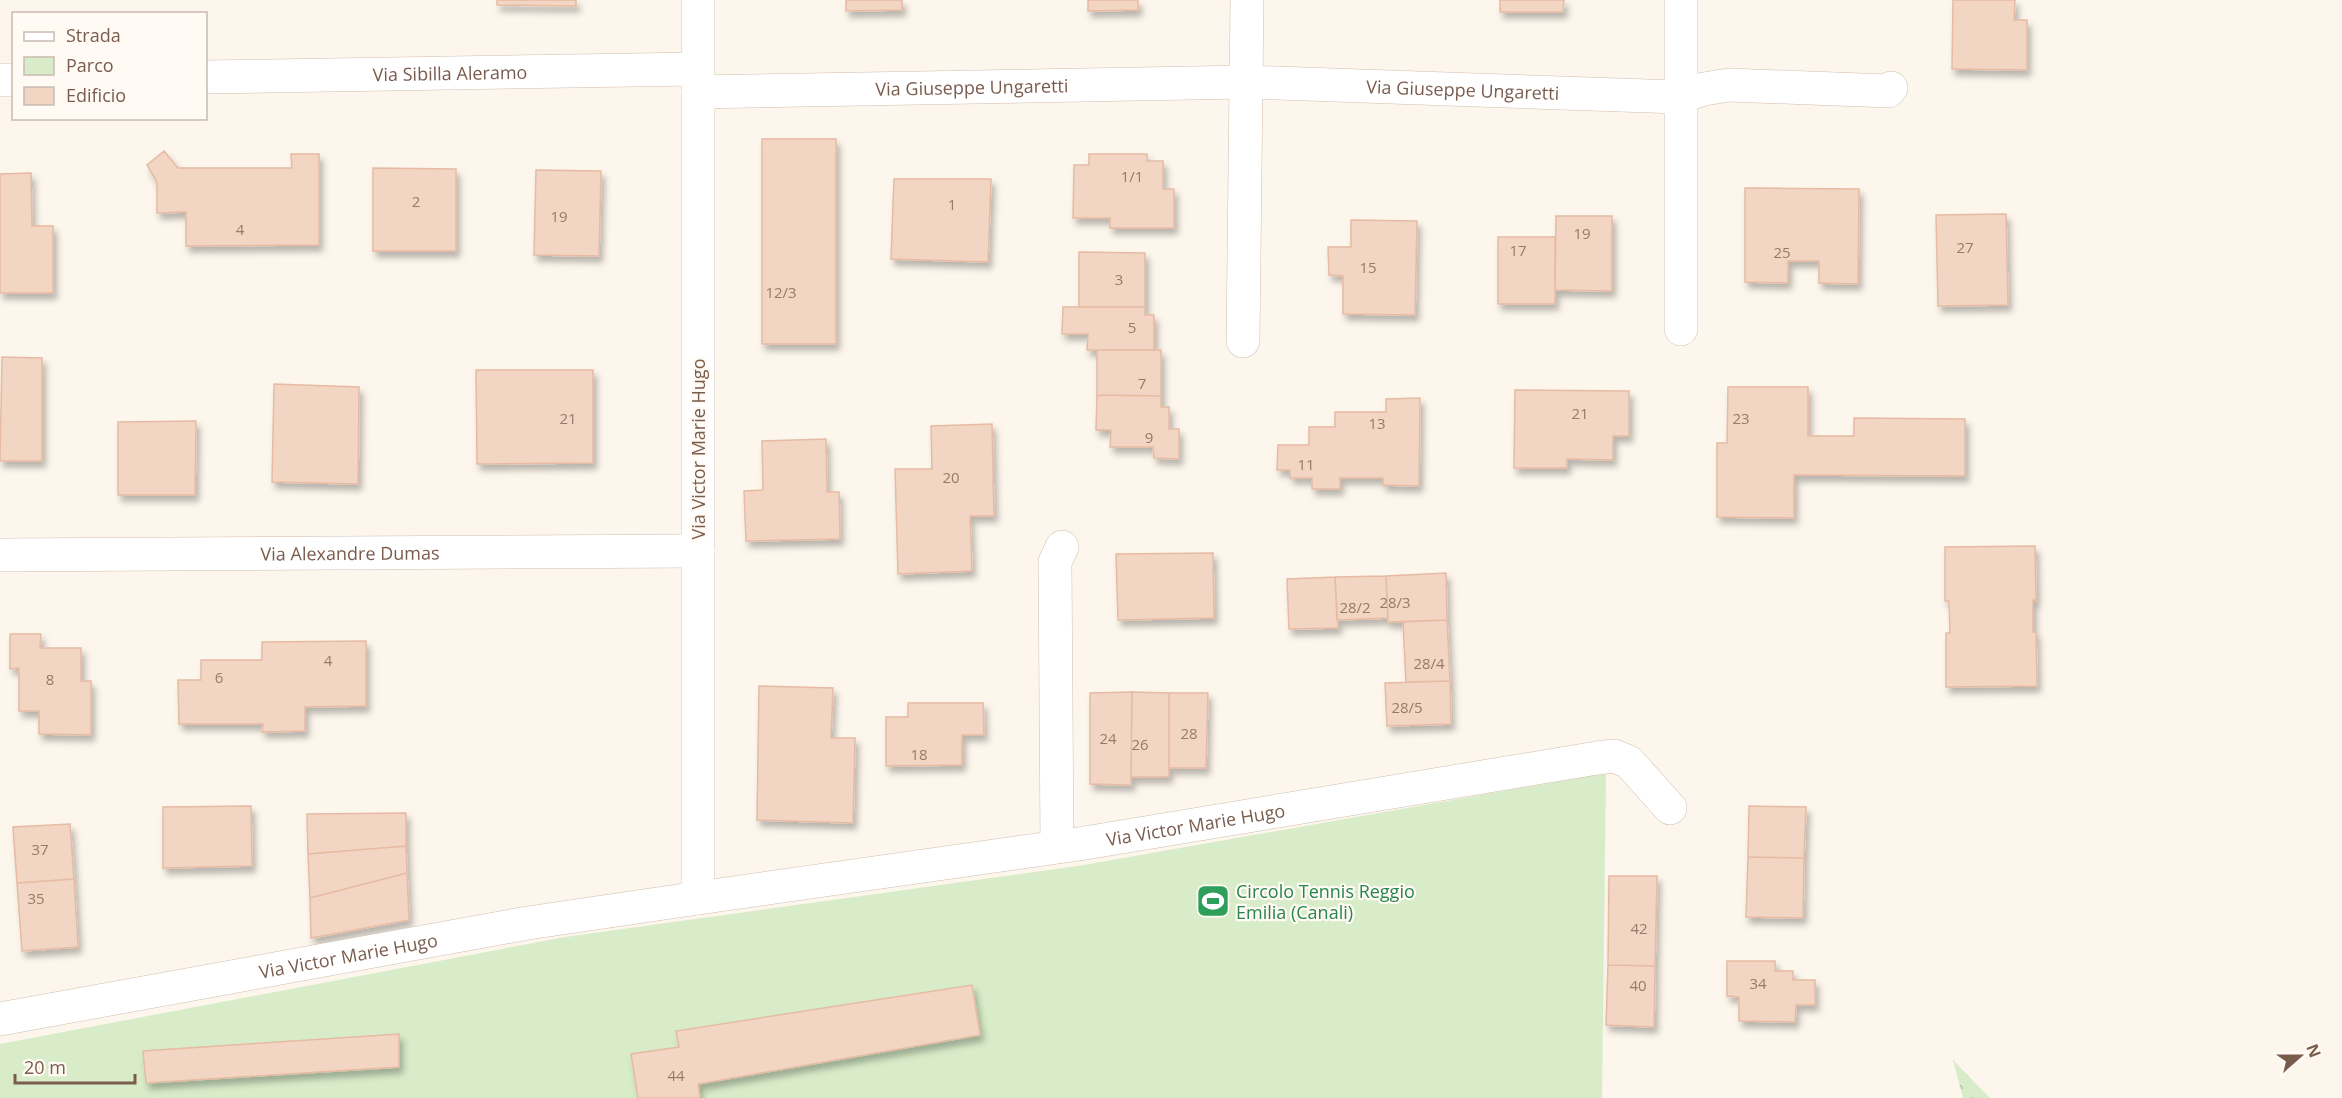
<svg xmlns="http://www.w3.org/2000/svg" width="2342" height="1098" font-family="'Open Sans',sans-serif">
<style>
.green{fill:#d8ecc9}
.forest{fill:url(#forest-crowns)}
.building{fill:#f3d5c3;stroke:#e6bba3;stroke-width:1.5;filter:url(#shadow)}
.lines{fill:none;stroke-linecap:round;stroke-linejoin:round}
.street-casing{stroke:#d1beb0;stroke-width:34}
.street{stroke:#fff;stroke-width:33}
.labels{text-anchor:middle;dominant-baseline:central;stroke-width:4.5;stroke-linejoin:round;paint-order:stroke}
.number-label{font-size:15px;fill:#987a6a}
.street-label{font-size:18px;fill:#7a5c4d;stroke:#fffaf3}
.leisure-label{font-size:18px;fill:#27864d;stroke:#fffaf3;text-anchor:start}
</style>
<defs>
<pattern id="forest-crowns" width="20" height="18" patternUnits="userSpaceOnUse" patternTransform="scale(1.5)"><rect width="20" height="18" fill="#d8ecc9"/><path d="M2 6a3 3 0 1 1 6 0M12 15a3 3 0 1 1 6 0" fill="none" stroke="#b4c2a5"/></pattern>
<filter id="shadow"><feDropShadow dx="3.5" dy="6" stdDeviation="3" flood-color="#0004"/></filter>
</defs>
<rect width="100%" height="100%" fill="#fdf6ec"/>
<!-- green -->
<path class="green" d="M1606 773 1602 1098H0V1044L565 937 1078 866Z"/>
<!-- forest -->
<path class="forest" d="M1953 1060 1990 1098H1963Z"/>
<!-- building -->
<path class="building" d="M497 0H576V6L497 5Z
M846 0H902V10L846 11Z
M1088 0H1138V10L1088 11Z
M1500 0H1564L1563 12H1500Z
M1953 0H2015L2014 20H2027V70L1952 69Z
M762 139H836V344H762Z
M164 151 178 168H292L291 154H319V245L186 246V212L157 213V182L147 165Z
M1089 154H1147V161H1163V189H1174V228H1110V218H1073L1074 165H1089Z
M373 168 456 169V251H373Z
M536 170 601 171 599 256 534 255Z
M31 173 32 226H53V293H0V174Z
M894 179H991L988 262 891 259Z
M1745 188 1859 189 1858 284 1819 283V261H1788V283L1745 282Z
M2006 214 2008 305 1938 306 1936 215Z
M1556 216H1612V291L1555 290Z
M1351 220 1417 221 1415 315 1343 314V276L1329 275 1328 247H1351Z
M1498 237H1555V304H1498Z
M1079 252 1145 253V307H1079Z
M1063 307H1145V315H1154V350H1087L1088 334H1062Z
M1097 350H1161V396L1097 395Z
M2 357 42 358V461H0Z
M476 370H593V463L477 464Z
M274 384 359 387 358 484 272 482Z
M1728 387H1808V436H1854V418L1965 419V476L1794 475V518L1717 517V443H1727Z
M1515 390 1629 391V436H1613V460L1567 459V468H1514Z
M1097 395 1161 396V407H1169V429H1179V459L1154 458 1153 447H1110L1111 430H1096Z
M1420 398 1419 486 1383 485V478H1340V489H1312V478H1290V470H1277L1278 445H1309V427H1335V412H1386V399Z
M196 421 195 495H118V422Z
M992 424 994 516H970L972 571 898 574 895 469H932L931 426Z
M826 439 827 492H839L840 539 746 541 744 491 763 490 762 441Z
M2035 546 2036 601 2033 600V632H2036L2037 686 1946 687V633H1950L1949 601H1945V547Z
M1213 553 1214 618 1118 620 1116 554Z
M1446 573 1447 620 1388 622 1386 576Z
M1386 576 1388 618 1337 620 1335 577Z
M1335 577 1338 628 1289 629 1287 579Z
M1447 620 1450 681 1406 682 1403 622Z
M10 634H41L40 648H81V681H91V735L39 734V711H19V668L10 669Z
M366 641V706L305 707V731L262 732 263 724H179L178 680H201V660H262V642Z
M1450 681 1451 724 1387 726 1385 683Z
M759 686 833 688 831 738H855L853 823 757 820Z
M1132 692 1169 693V777H1131Z
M1132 692 1131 785 1090 784V693Z
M1169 693H1208L1206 768H1169Z
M908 703H983L984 735H962V765L886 766V717H908Z
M251 806 252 866 163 868V807Z
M1749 806 1806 807 1804 858 1748 857Z
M406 813V846L308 854 307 814Z
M70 824 74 879 17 883 13 827Z
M406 846 407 873 310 898 308 854Z
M1748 857 1804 858 1803 918 1746 917Z
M407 873 409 920 311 938 310 898Z
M1609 876H1657L1655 966 1608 965Z
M74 879 78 947 22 951 17 883Z
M1727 961H1775V971H1793V980H1815V1005H1796L1795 1022 1739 1021V997L1727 996Z
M1608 965 1655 966 1654 1027 1606 1025Z
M972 985 980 1035 698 1084 700 1098H638L631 1054 679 1047 676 1031Z
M399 1034V1067L146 1083 143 1051Z"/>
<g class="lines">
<!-- street casing -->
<g class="street-casing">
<g id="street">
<path id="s1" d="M698 0V898L1079 844 1597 758 1614 756 1629 762 1670 808"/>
<path d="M1681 0V329"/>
<path id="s2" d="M206 77 697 69"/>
<path d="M0 80H14"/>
<path id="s3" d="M698 92 1245 82 1679 97 1704 89 1729 85 1888 91 1891 88"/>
<path d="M1243 341 1247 0"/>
<path id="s4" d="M0 555 698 551"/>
<path d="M1057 846 1055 562 1062 547"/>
<path id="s5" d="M0 1019 528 923 698 898"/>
</g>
</g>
<!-- street -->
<use href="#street" class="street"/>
</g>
<!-- icons -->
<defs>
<g id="stadium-square" transform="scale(1.725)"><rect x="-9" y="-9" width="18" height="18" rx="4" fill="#2e9e5b" stroke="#fffaf3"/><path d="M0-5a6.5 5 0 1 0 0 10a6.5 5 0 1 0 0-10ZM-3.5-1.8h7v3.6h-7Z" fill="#fff"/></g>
</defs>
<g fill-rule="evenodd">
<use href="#stadium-square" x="1213" y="901"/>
</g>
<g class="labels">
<!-- number labels -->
<g class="number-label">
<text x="1132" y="176">1/1</text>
<text x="416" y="201">2</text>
<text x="952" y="204">1</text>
<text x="559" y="216">19</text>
<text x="240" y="229">4</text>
<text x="1582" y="233">19</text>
<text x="1965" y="247">27</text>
<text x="1518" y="250">17</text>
<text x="1782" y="252">25</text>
<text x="1368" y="267">15</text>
<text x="1119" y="279">3</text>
<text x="781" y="292">12/3</text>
<text x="1132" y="327">5</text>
<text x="1142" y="383">7</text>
<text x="1580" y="413">21</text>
<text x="568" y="418">21</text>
<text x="1741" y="418">23</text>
<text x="1377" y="423">13</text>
<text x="1149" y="437">9</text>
<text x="1306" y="464">11</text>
<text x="951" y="477">20</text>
<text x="1395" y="602">28/3</text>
<text x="1355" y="607">28/2</text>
<text x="328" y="660">4</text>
<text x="1429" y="663">28/4</text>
<text x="219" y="677">6</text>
<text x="50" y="679">8</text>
<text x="1407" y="707">28/5</text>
<text x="1189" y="733">28</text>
<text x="1108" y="738">24</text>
<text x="1140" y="744">26</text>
<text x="919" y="754">18</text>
<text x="40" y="849">37</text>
<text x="36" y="898">35</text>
<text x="1639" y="928">42</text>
<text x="1758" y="983">34</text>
<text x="1638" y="985">40</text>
<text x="676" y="1075">44</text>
</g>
<!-- street labels -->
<g class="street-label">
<text stroke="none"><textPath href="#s2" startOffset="244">Via Sibilla Aleramo</textPath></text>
<text stroke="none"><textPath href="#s3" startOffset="274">Via Giuseppe Ungaretti</textPath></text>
<text stroke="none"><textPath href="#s3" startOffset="765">Via Giuseppe Ungaretti</textPath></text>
<text transform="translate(698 449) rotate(-90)">Via Victor Marie Hugo</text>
<text stroke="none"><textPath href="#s4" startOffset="350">Via Alexandre Dumas</textPath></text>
<text stroke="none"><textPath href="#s1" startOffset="1401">Via Victor Marie Hugo</textPath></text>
<text stroke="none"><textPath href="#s5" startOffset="354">Via Victor Marie Hugo</textPath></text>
</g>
<!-- leisure labels -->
<g class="leisure-label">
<text x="1236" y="891">Circolo Tennis Reggio<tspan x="1236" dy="21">Emilia (Canali)</tspan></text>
</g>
</g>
<!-- legend -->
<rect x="12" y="12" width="195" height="108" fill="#fffaf3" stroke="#cabbb1" stroke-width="1.5"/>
<rect x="24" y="32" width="30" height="9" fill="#ffffff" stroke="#cabbb1" stroke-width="1.5"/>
<text x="66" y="42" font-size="18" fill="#7a5c4d">Strada</text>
<rect x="24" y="57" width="30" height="18" fill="#d8ecc9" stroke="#cabbb1" stroke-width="1.5"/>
<text x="66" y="72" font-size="18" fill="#7a5c4d">Parco</text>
<rect x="24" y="87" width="30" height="18" fill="#f3d5c3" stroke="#cabbb1" stroke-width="1.5"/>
<text x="66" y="102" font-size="18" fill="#7a5c4d">Edificio</text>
<!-- north arrow -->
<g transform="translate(2300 1056) rotate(69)" stroke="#fffaf3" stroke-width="4.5" paint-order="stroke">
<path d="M0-4.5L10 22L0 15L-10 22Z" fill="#7a5c4d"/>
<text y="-9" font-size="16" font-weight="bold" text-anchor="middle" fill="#7a5c4d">N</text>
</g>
<!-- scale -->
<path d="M15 1074v9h120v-9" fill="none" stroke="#7a5c4d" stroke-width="3"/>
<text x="24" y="1074" font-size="18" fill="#7a5c4d" stroke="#fffaf3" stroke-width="4.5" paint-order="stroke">20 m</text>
</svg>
